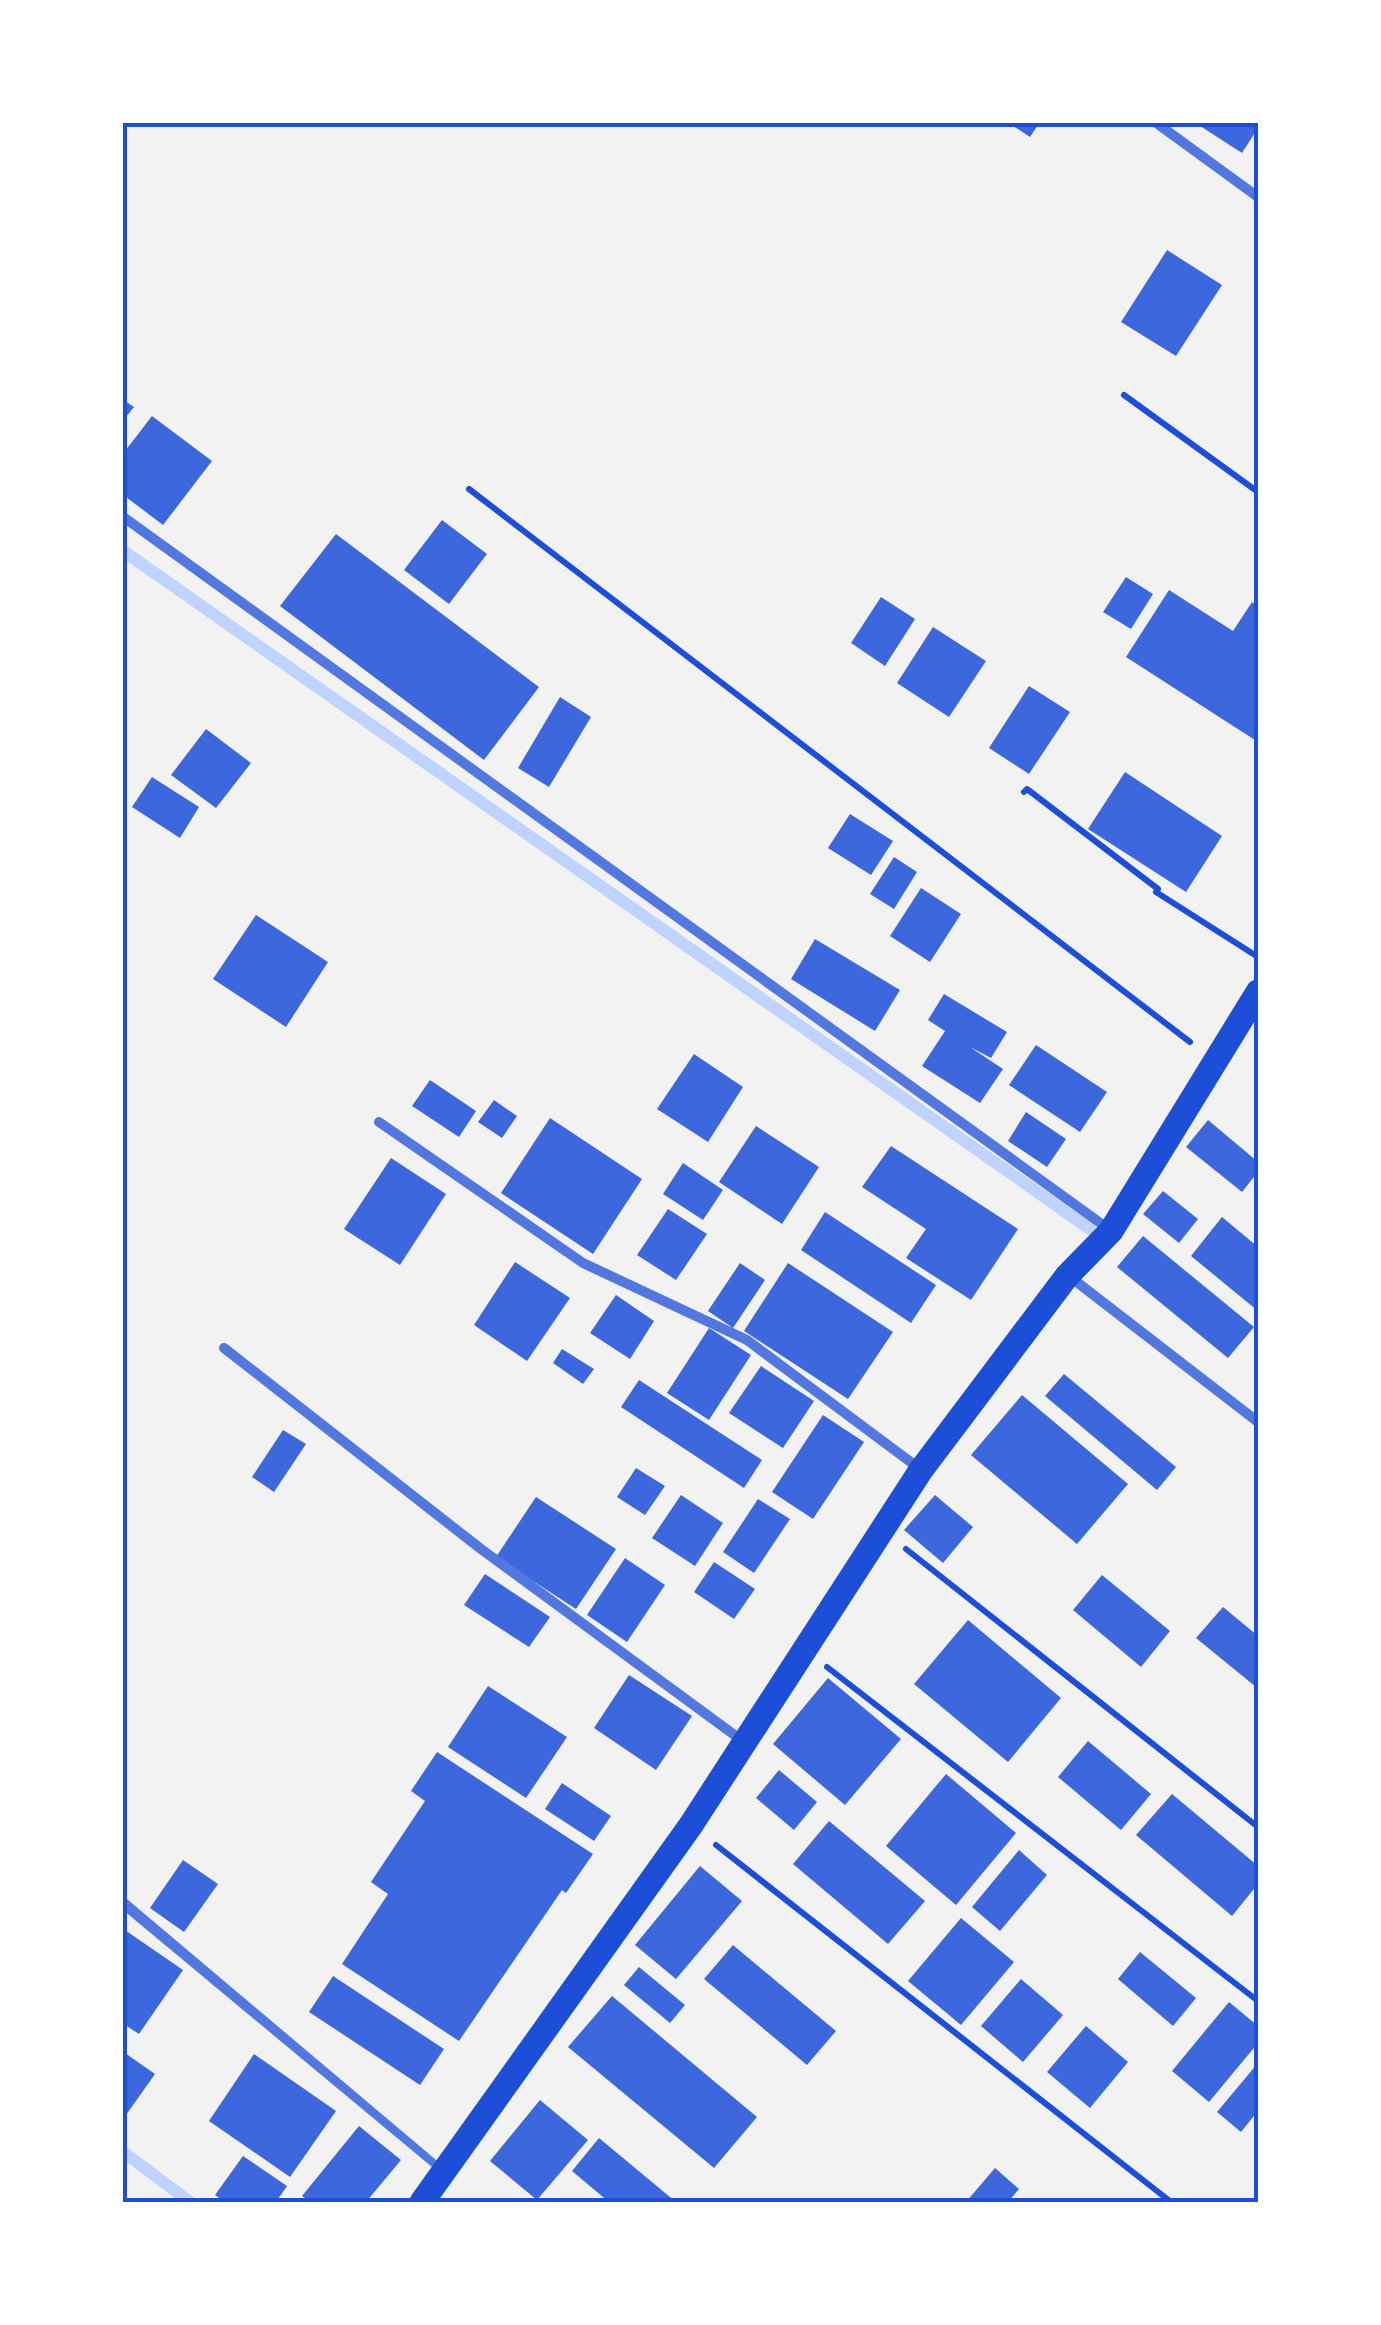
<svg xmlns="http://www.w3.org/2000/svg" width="1381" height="2325" font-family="'Exo 2',sans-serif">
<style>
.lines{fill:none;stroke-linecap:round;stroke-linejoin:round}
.stream{stroke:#bfd3fe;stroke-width:12}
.building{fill:#3d67dc}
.path{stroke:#1d4ed8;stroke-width:6}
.service{stroke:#5277de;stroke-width:8}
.minor{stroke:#5277de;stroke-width:10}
.primary{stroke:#1d4ed8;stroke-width:25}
.neatline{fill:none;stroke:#1d4ed8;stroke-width:4}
</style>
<rect width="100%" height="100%" fill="#f2f2f2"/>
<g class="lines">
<!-- stream -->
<path class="stream" d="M122 550 1090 1229
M122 2151 190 2202"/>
</g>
<!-- building -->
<path class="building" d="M1007 122H1040L1030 137Z
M1194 122H1258V128L1242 153Z
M1167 250 1222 285 1176 356 1121 322Z
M122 399 134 407 122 422Z
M152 416 212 461 163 525 122 494V455Z
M442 520 487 554 449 604 404 570Z
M336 534 539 687 484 760 280 606Z
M1126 577 1153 594 1131 629 1103 612Z
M1169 590 1233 631 1252 602 1258 606V742L1126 657Z
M881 597 915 619 885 666 851 643Z
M933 627 986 661 949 717 897 683Z
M1029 686 1070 712 1029 774 989 748Z
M560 697 591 717 549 787 518 768Z
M206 729 251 763 216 808 171 775Z
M1125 772 1222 836 1186 892 1088 829Z
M152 777 199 807 180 838 132 807Z
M850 814 893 841 871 875 828 848Z
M894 857 917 872 894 909 870 894Z
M921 888 961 914 930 962 890 936Z
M256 915 328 962 286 1027 213 979Z
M815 939 900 990 875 1031 791 979Z
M944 994 1007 1032 991 1058 970 1047 1003 1069 980 1103 922 1066 945 1031 928 1020Z
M1036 1045 1107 1092 1080 1132 1009 1085Z
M694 1054 743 1087 708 1142 657 1109Z
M430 1080 476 1111 459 1137 412 1106Z
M494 1100 517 1116 502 1138 478 1122Z
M1026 1112 1066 1139 1047 1167 1008 1141Z
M550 1118 642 1179 593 1254 501 1193Z
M1208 1120 1258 1162V1172L1242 1192 1186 1147Z
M756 1126 819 1167 782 1224 719 1182Z
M891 1146 1018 1229 971 1300 906 1258 926 1229 862 1187Z
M391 1158 446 1194 400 1265 344 1229Z
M683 1163 723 1190 703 1220 663 1194Z
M1163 1191 1198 1219 1179 1243 1143 1214Z
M668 1209 707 1234 676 1280 637 1255Z
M825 1212 936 1285 911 1323 801 1250Z
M1222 1217 1258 1247V1311L1191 1256Z
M1143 1236 1254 1327 1228 1358 1117 1267Z
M515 1262 570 1298 527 1361 474 1325Z
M740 1263 765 1280 733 1328 708 1311Z
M788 1263 893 1332 848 1399 744 1331Z
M616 1295 654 1321 630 1359 590 1333Z
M709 1328 751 1355 709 1420 667 1393Z
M562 1349 594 1369 583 1384 553 1363Z
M761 1366 814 1401 783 1448 729 1413Z
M1064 1374 1176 1467 1157 1490 1045 1396Z
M639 1380 762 1460 744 1488 621 1407Z
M1022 1395 1128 1484 1077 1544 971 1455Z
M823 1415 864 1442 813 1519 772 1492Z
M283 1430 306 1444 274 1492 252 1477Z
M636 1468 665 1486 645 1515 617 1497Z
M681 1495 723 1523 695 1566 652 1538Z
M935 1495 973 1527 943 1563 904 1530Z
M536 1497 616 1549 576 1609 496 1557Z
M758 1499 790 1519 754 1573 723 1552Z
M625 1558 665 1585 627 1642 587 1615Z
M714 1562 755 1589 734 1619 694 1592Z
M485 1574 550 1617 529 1647 464 1605Z
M1102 1575 1170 1631 1141 1667 1073 1610Z
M1223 1607 1258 1636V1684L1256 1687 1196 1638Z
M968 1620 1061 1698 1008 1762 914 1684Z
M629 1675 692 1716 656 1770 594 1728Z
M828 1678 901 1739 845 1805 773 1744Z
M488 1686 567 1737 526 1798 448 1747Z
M1088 1741 1151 1794 1121 1830 1058 1777Z
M437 1752 593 1854 566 1893 562 1890 459 2041 342 1964 388 1894 371 1882 425 1801 411 1791Z
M779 1770 817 1802 794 1830 756 1798Z
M946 1774 1016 1833 956 1905 886 1846Z
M562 1783 611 1816 594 1841 545 1809Z
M1172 1794 1258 1866V1884L1232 1916 1136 1835Z
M829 1821 925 1901 888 1944 793 1864Z
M1019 1850 1047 1875 1000 1931 972 1907Z
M183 1860 218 1884 184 1932 150 1908Z
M700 1866 742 1901 676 1979 635 1945Z
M961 1918 1014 1962 961 2025 908 1981Z
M122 1928 183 1970 139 2034 122 2023Z
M733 1945 836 2031 807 2065 704 1979Z
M1140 1952 1196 1998 1173 2026 1118 1979Z
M639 1967 685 2005 670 2023 624 1985Z
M333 1976 444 2049 420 2085 309 2012Z
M1021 1979 1063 2015 1023 2062 981 2026Z
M612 1996 757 2117 714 2168 568 2047Z
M1229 2002 1258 2026V2043L1209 2102 1172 2071Z
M1086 2026 1128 2062 1090 2108 1047 2072Z
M125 2053 155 2074 126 2115 122 2113Z
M254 2054 336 2111 290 2177 209 2121Z
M1258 2063V2111L1241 2132 1217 2112Z
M540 2100 588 2140 537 2200 490 2161Z
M359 2126 401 2160 366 2202H310L302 2196Z
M599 2138 676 2202H609L572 2171Z
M243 2156 287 2186 276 2202H225L215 2195Z
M995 2168 1019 2189 1008 2202H966Z"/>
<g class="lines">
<!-- path -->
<path class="path" d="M1124 395 1258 492
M469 489 1190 1042
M1024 792 1027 789 1158 889 1156 892 1258 957
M906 1549 1258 1827
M827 1667 1258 2001
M716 1845 1171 2202"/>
<!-- service -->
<path class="service" d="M122 1900 443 2171 122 1904"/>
<!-- minor -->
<path class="minor" d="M1155 122 1258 197
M122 516 1110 1230
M379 1122 583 1263 747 1340 920 1469
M1069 1276 1258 1422
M224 1348 481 1549 744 1742"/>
<!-- primary -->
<path class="primary" d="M422 2202 691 1825 921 1470 1067 1276 1111 1231 1258 992"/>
</g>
<!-- border -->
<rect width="1381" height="2325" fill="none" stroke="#ffffff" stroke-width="250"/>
<rect x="125" y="125" width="1131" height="2075" class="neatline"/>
</svg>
